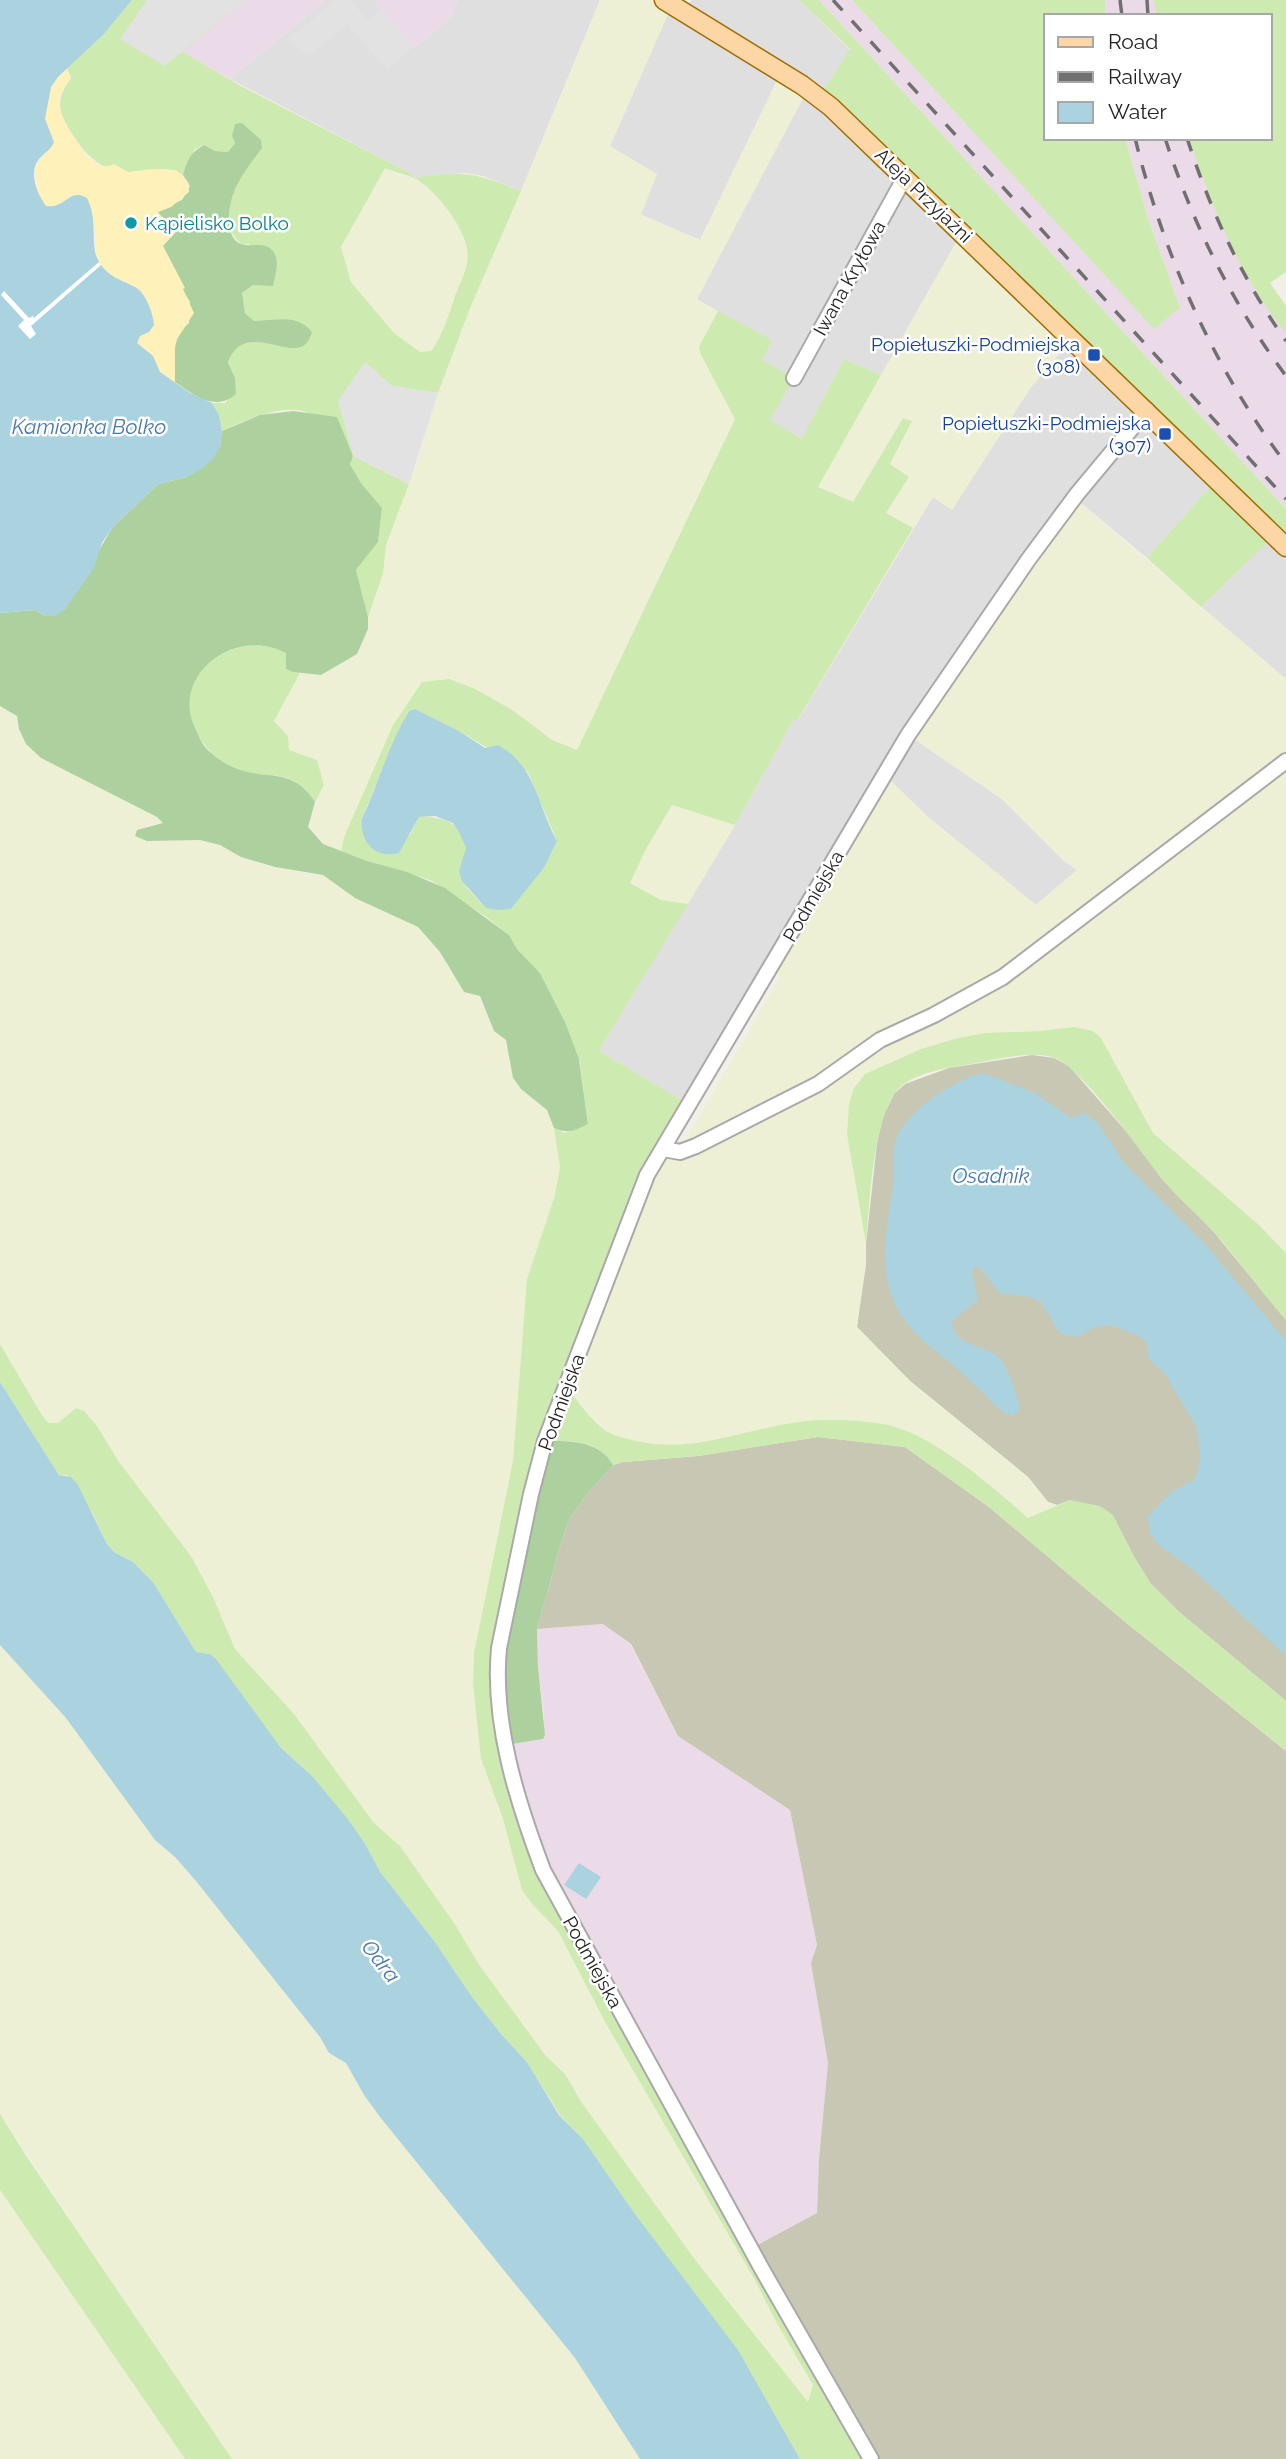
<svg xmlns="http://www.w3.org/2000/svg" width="1286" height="2459" font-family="Raleway,sans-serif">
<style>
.residential{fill:#e0dfdf}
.industrial{fill:#ebdbe8}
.construction{fill:#c7c7b4}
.farmland{fill:#eef0d5}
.grass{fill:#cdebb0;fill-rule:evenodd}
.forest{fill:#add19e}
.sand{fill:#fff1ba}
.parking{fill:#e2e2e2}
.water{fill:#aad3df}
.pier{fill:#fff}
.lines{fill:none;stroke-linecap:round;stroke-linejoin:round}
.minor-casing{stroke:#a9a9a9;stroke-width:18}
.major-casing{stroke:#a06b00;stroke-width:21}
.minor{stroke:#fff;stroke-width:14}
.major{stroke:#fcd6a4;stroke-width:18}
.rail{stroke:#707070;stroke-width:3.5;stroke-dasharray:14 14;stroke-linecap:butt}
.culture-dot{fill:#0f9aa8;stroke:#fff;stroke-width:2.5}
.transit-dot{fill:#1a4fb4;stroke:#fff;stroke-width:2.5}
.labels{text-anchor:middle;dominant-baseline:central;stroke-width:5;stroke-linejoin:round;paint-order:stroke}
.street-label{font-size:19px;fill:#222;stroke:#fff}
.culture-label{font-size:19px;fill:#0d838f;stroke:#fff;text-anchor:start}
.transit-label{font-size:19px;fill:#164399;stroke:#fff;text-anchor:end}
.water-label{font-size:21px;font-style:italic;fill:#4a7aab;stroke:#fff}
</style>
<rect width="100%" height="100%" fill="#f2efe9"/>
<!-- residential -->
<path class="residential" d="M326 0H374L414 48 450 18 458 0H600L521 191 483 176 466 173 442 174 414 178 412 174 230 79Z
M692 0H799L850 50 962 232 881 375 844 359 803 439 770 421 761 360 697 299 807 89 781 72 700 240 640 214 610 146 672 5 681 10Z
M1072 339 1216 480 1147 558 1075 498 973 777 1003 800 1063 860 1077 870 1036 905 928 817 884 775 690 1105 599 1051 735 825 794 719 798 720 933 497 952 509 1031 387Z
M1274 535 1286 547V679L1201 607Z"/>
<!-- industrial -->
<path class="industrial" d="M245 0H326L230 79 182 52Z
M374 0H458L450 18 414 48Z
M819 0H852L964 122 1180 308 1148 218 1125 138H1189L1223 225 1248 275 1286 333V509Z
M1105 0H1154L1156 16H1106Z
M603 1624 630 1644 678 1736 790 1810 817 1945 811 1963 828 2063 819 2159 817 2213 752 2248 556 1896 506 1745 543 1739 544 1717 538 1667 537 1629Z"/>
<!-- construction -->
<path class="construction" d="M1032 1055 1054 1058 1069 1066 1131 1137 1162 1179 1213 1231 1286 1320V1701L1178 1611 1151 1584 1136 1560 1070 1500 1057 1505 1048 1502 1028 1477 910 1381 857 1327 877 1143 883 1117 894 1094 905 1084 949 1068Z
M818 1437 905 1447 989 1507 1124 1621 1286 1751V2459H871L752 2248 817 2213 819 2159 828 2063 811 1963 817 1945 790 1810 678 1736 631 1644 603 1624 537 1629 561 1543 569 1520 584 1498 613 1465 623 1462 698 1456Z"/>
<!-- farmland -->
<path class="farmland" d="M600 0H664L672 5 610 146 657 174 641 215 700 240 781 72 808 89 697 299 718 311 699 347 700 353 735 419 577 751 552 740 511 709 422 682 393 725 344 837 341 851 323 844 308 827 315 802 324 785 317 760 289 750 274 720 300 673 321 675 357 654 368 629V617L383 574 386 545 418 459 438 393 470 308 521 191Z
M385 168 401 176 414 178 441 200 460 229 468 250 465 274 442 336 431 351 420 352 394 333 351 282 341 246Z
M962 232 1072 339 1031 387 952 510 933 497 913 528 886 513 909 477 890 464 912 421 903 418 853 502 818 487Z
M1074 498 1286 679V1253L1260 1226 1153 1133 1135 1105 1101 1038 1041 1031H1010L921 1049 865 1074 847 1134 866 1244V1265L857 1327 910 1381 1028 1477 1048 1502 1057 1505 1028 1518 1004 1497 966 1468 920 1437 776 1427 722 1440 669 1445 640 1442 611 1434 587 1411 566 1384 577 1378 596 1312 668 1140 685 1141 780 977 771 968 884 774 928 817 1036 905 1077 870 1063 860 1003 800 908 735Z
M0 706 17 716 19 729 41 758 102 788 157 817 164 823 147 826V841L200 840 220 845 241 857 302 873 323 875 355 898 418 927 440 952 453 976 479 996 494 1031 505 1040 509 1051V1063L521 1089 547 1110 554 1128 560 1168 555 1196 527 1279 513 1461 474 1653 473 1684 481 1759 532 1904 558 1931 605 2022 756 2282 775 2320 813 2386 808 2402 735 2309 696 2261 649 2198 582 2103 565 2074 546 2056 480 1966 456 1926 400 1846 374 1823 294 1714 235 1649 213 1597 191 1556 119 1462 97 1426 48 1423 40 1412 0 1344Z
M673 804 735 825 688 904 661 900 630 884 646 849Z
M0 1645 66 1718 155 1840 175 1857 196 1881 320 2037 329 2053 346 2063 364 2095 380 2117 575 2358 640 2459H232L0 2114Z
M0 2190 1 2192 185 2459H0Z"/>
<!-- grass -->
<path class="grass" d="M132 0H245L183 52 241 86 412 174 414 178C464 170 475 173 521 191L470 308 438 393 392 386 353 456 409 484 386 545 383 574 368 617 356 570 378 542 382 508 361 483 350 463 353 456C343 447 319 419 308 413 286 402 243 421 222 431L219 415 212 403H226L235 378 228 361C247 313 302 375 312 332 300 315 273 320 254 321L245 313 241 294 253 285 249 244 243 245C216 227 232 180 252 161L235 143 228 152 215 151 204 145 195 149 183 175C176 170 171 170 163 169 151 169 141 172 130 172 100 173 82 151 68 127 56 107 58 97 71 78L67 68 104 34ZM385 168C394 172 408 175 416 179 436 191 463 225 467 249 470 265 461 281 455 296 448 316 444 333 431 351L420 352 394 333 351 282 341 247Z
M799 0H819L1286 509V547L1274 536 1201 607 1147 558 1216 480 819 97 850 49Z
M852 0H1105L1106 16H1046V138H1125L1148 218 1180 308 1154 329Z
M1154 0H1286V272L1270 283 1286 306V333C1240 278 1211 205 1189 138H1270V16H1156Z
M718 311 772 340 762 360 794 378 770 420 802 439 844 359 881 375 818 487 853 502 903 418 912 421 890 464 909 477 886 513 913 528 797 721 794 719 735 825 672 805 646 849 630 883 661 900 688 904 599 1051 690 1105 655 1160 566 1384C577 1401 591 1421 608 1432 614 1436 622 1437 628 1439 691 1457 746 1427 807 1421 830 1419 869 1420 892 1426 937 1438 993 1487 1028 1518L1070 1500 1100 1506 1113 1515 1136 1560 1151 1584 1178 1611 1286 1701V1751L1124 1621 989 1507 905 1447 818 1437 698 1456 623 1462 613 1465C602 1446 586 1442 565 1441L497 1673 533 1844 871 2459H800L740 2355 635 2214 583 2139 560 2115 527 2062 501 2034 472 1997 435 1942 381 1873 364 1842 312 1776 281 1748 210 1654 196 1652 153 1582 133 1562 114 1552 107 1544 92 1512 67 1475H59L0 1382V1344L40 1412 48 1423H58L76 1408 84 1411 97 1426 119 1462 191 1556 213 1597 235 1649 294 1714 374 1823 400 1846 456 1926 480 1966 546 2056 565 2074 582 2103 696 2261 808 2402 813 2385 775 2320 756 2282 605 2022 558 1931 532 1904 522 1890 503 1819 481 1759 473 1684 474 1653 513 1461 527 1279 555 1195 560 1168 554 1128 565 1133 588 1124 580 1062 566 1024 540 973 517 949 509 935 485 916 430 880 367 861 341 851 344 837 393 725 422 682 449 679 473 688 511 709 552 740 577 750 735 419 700 353 699 347ZM411 709H415L459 731 528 772 557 841 544 868 511 909 486 908 467 888 459 871C462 864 466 855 466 848 465 822 440 816 419 817L410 835 362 818 390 751Z
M253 645 273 646 286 653V669L300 673 274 721 288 736 289 750 317 760 324 785 315 802C292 764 265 782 234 768 198 752 174 705 201 671 215 653 231 648 253 645Z
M1074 1027 1093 1031 1101 1038 1153 1133 1260 1226 1286 1253V1320C1260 1291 1238 1258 1212 1230 1195 1212 1175 1196 1160 1176 1140 1151 1082 1068 1055 1058 1031 1049 990 1061 966 1065 946 1068 922 1072 905 1083 872 1105 870 1206 866 1244L847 1134 849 1104 854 1088 865 1074 921 1049 958 1038 985 1033 1041 1031Z
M0 2114 25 2154 232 2459H185L0 2190Z"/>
<!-- forest -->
<path class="forest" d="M242 123 261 140 262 148C245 171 228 191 229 221 230 230 231 240 241 244 250 248 263 241 272 250 281 259 275 275 273 286L253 285 242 293 245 313 254 321C275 320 299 314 312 332 302 375 247 313 228 362L235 378 236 394C215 412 195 396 175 382 175 361 170 337 189 323L190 302 182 289 184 287 162 245 157 211 182 200 190 186 183 175C187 160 191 152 204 145L215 151 228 152 235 143 232 136 235 124Z
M293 411 337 417 353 456 350 464 361 483 382 508 378 542 356 570 368 617V629L357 654 321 675 293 672 286 669V653C234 625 167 677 197 732 199 737 202 743 205 747 211 754 226 765 235 768 266 781 293 766 315 802L308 827 323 844 367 861 407 872 445 888 509 935 517 949 540 973 566 1024 579 1059 588 1124C574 1131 568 1134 554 1128L547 1110 521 1089 513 1078 506 1040 494 1031 480 996 464 992 440 952 418 927 355 898 323 875 275 867 241 857 220 845 200 840 147 841 135 836 137 830 163 823 157 817 41 758 26 744 19 729 17 716 0 706V613L35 610 46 616 65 609 112 528 158 484 187 477 220 447 222 431 260 415Z
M545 1441C571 1441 599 1440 613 1465L584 1498 569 1520 561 1543 537 1629 538 1667 545 1735 543 1739 506 1745 497 1673Z"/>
<!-- sand -->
<path class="sand" d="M67 68 71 78C65 86 59 93 59 103 59 119 87 164 104 166 107 167 111 165 114 164L128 172 154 169 176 170 188 182 189 192 171 207 158 212 175 233 163 246 185 288 183 289 194 313 175 342V382L160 372 153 356 137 343 140 336 149 332 137 288 118 281 103 268 95 254V228L71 195 60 205 45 206 37 190 35 166 54 143C52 137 49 132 47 126 39 106 52 82 67 68Z"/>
<!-- parking -->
<path class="parking" d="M147 0H245L165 66 120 39Z
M336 0H350L368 21 381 10 413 47 387 69 347 24 314 52 302 53 288 39Z
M365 362 392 386 438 393 409 484 353 456 338 401Z"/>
<!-- water -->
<path class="water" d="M0 0H132L104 34 58 77 51 87 45 119 54 142C51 150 44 153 39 159 28 172 37 194 46 206 66 209 69 187 87 198 99 222 89 245 99 262 107 276 121 280 135 287 146 293 153 313 154 325L149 332 140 336 137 343 153 356 160 372 190 393 212 403 219 415 222 431 220 447 212 460 201 469 187 477 158 484 112 528 102 543 94 568 65 609 55 616H46L35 610 0 613Z
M415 709 459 731 485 748 498 745C537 767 537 805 557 841L544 868 511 909 498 910 486 908 462 881 459 871 466 848 460 834 453 823 435 816 419 817 399 853C377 859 360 844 362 820 363 814 368 807 370 800 383 769 392 738 410 710Z
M979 1074H986L1035 1093 1071 1118 1084 1113 1098 1123 1124 1163 1204 1243 1286 1341V1656L1192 1569 1160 1546 1150 1533 1148 1517C1161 1502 1172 1488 1192 1482L1197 1473 1200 1457 1197 1428 1166 1375 1149 1359 1147 1343 1138 1335 1109 1325 1095 1327 1077 1337 1066 1336 1058 1331 1041 1302 1030 1297 1000 1293 979 1267H974L972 1274 978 1300 952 1321C954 1350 989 1343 1002 1361 1009 1370 1018 1399 1020 1409L1012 1416 1000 1410C985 1395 970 1380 954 1366 935 1350 914 1336 901 1315 876 1276 887 1227 893 1185 896 1167 890 1150 899 1133 911 1109 953 1081 979 1074Z
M0 1382 59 1475 71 1477 78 1485 107 1544 114 1552 133 1562 153 1582 196 1652 210 1654 216 1659 281 1748 312 1776 347 1818 364 1842 381 1873 435 1942 472 1997 501 2034 527 2062 559 2115 583 2139 635 2214 738 2350 800 2459H640L575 2358 380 2117 364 2095 346 2063 329 2053 320 2037 196 1881 175 1857 155 1840 66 1718 0 1645Z
M579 1863 601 1877 586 1899 564 1885Z"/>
<!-- pier -->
<path class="pier" d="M99 262 101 265 31 326 36 334 30 339 18 326 24 320 1 295 4 291 29 318 33 316 34 318Z"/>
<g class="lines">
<!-- minor casing -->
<g class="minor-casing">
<path id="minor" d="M794 378 905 177
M663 1149 680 1152 696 1146 818 1084 880 1040 934 1015 1003 977 1286 761
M871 2459 763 2271 543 1870C517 1801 492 1723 499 1648L531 1494 545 1441 647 1175 908 735 1028 560 1077 494 1147 410"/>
</g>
<!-- major casing -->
<g class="major-casing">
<path id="major" d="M664 0 802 85 831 107 1286 547"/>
</g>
<!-- minor -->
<use href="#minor" class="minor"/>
<!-- major -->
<use href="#major" class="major"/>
<!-- rail -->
<path class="rail" d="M833 0 1286 499
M1120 0 1122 16
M1147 0 1148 16
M1135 138C1164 256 1213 367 1286 464
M1165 138C1193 225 1232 303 1286 376
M1187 138C1210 210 1242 279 1286 341"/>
</g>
<!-- markers -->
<circle class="culture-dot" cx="131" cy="223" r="7"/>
<g class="transit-dot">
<rect x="1087" y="348" width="14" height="14" rx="3.5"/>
<rect x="1158" y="427" width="14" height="14" rx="3.5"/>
</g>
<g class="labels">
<!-- street labels -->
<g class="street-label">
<text transform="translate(924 195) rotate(44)">Aleja Przyjaźni</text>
<text transform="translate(849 278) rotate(-61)">Iwana Kryłowa</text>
<text transform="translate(813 896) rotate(-60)">Podmiejska</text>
<text transform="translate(561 1402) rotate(-70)">Podmiejska</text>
<text transform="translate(593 1962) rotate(61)">Podmiejska</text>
</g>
<!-- culture labels -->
<g class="culture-label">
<text x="145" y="223">Kąpielisko Bolko</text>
</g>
<!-- transit labels -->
<g class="transit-label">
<text x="1080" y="344">Popiełuszki-Podmiejska<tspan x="1080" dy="22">(308)</tspan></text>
<text x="1151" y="423">Popiełuszki-Podmiejska<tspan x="1151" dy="22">(307)</tspan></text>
</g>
<!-- water labels -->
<g class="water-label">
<text x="89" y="426">Kamionka Bolko</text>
<text x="991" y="1175">Osadnik</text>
<text transform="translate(381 1961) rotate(52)">Odra</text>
</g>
</g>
<!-- legend -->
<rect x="1044" y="14" width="228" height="126" fill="#ffffff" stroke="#a7a7a7" stroke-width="2"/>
<rect x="1058" y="37" width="35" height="10" fill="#fcd6a4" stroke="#a7a7a7" stroke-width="2"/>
<text x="1108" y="49" font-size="21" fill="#222222">Road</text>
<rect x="1058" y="72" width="35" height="10" fill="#707070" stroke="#a7a7a7" stroke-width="2"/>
<text x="1108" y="84" font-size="21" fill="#222222">Railway</text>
<rect x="1058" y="102" width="35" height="21" fill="#aad3df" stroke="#a7a7a7" stroke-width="2"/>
<text x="1108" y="119" font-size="21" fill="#222222">Water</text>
</svg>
